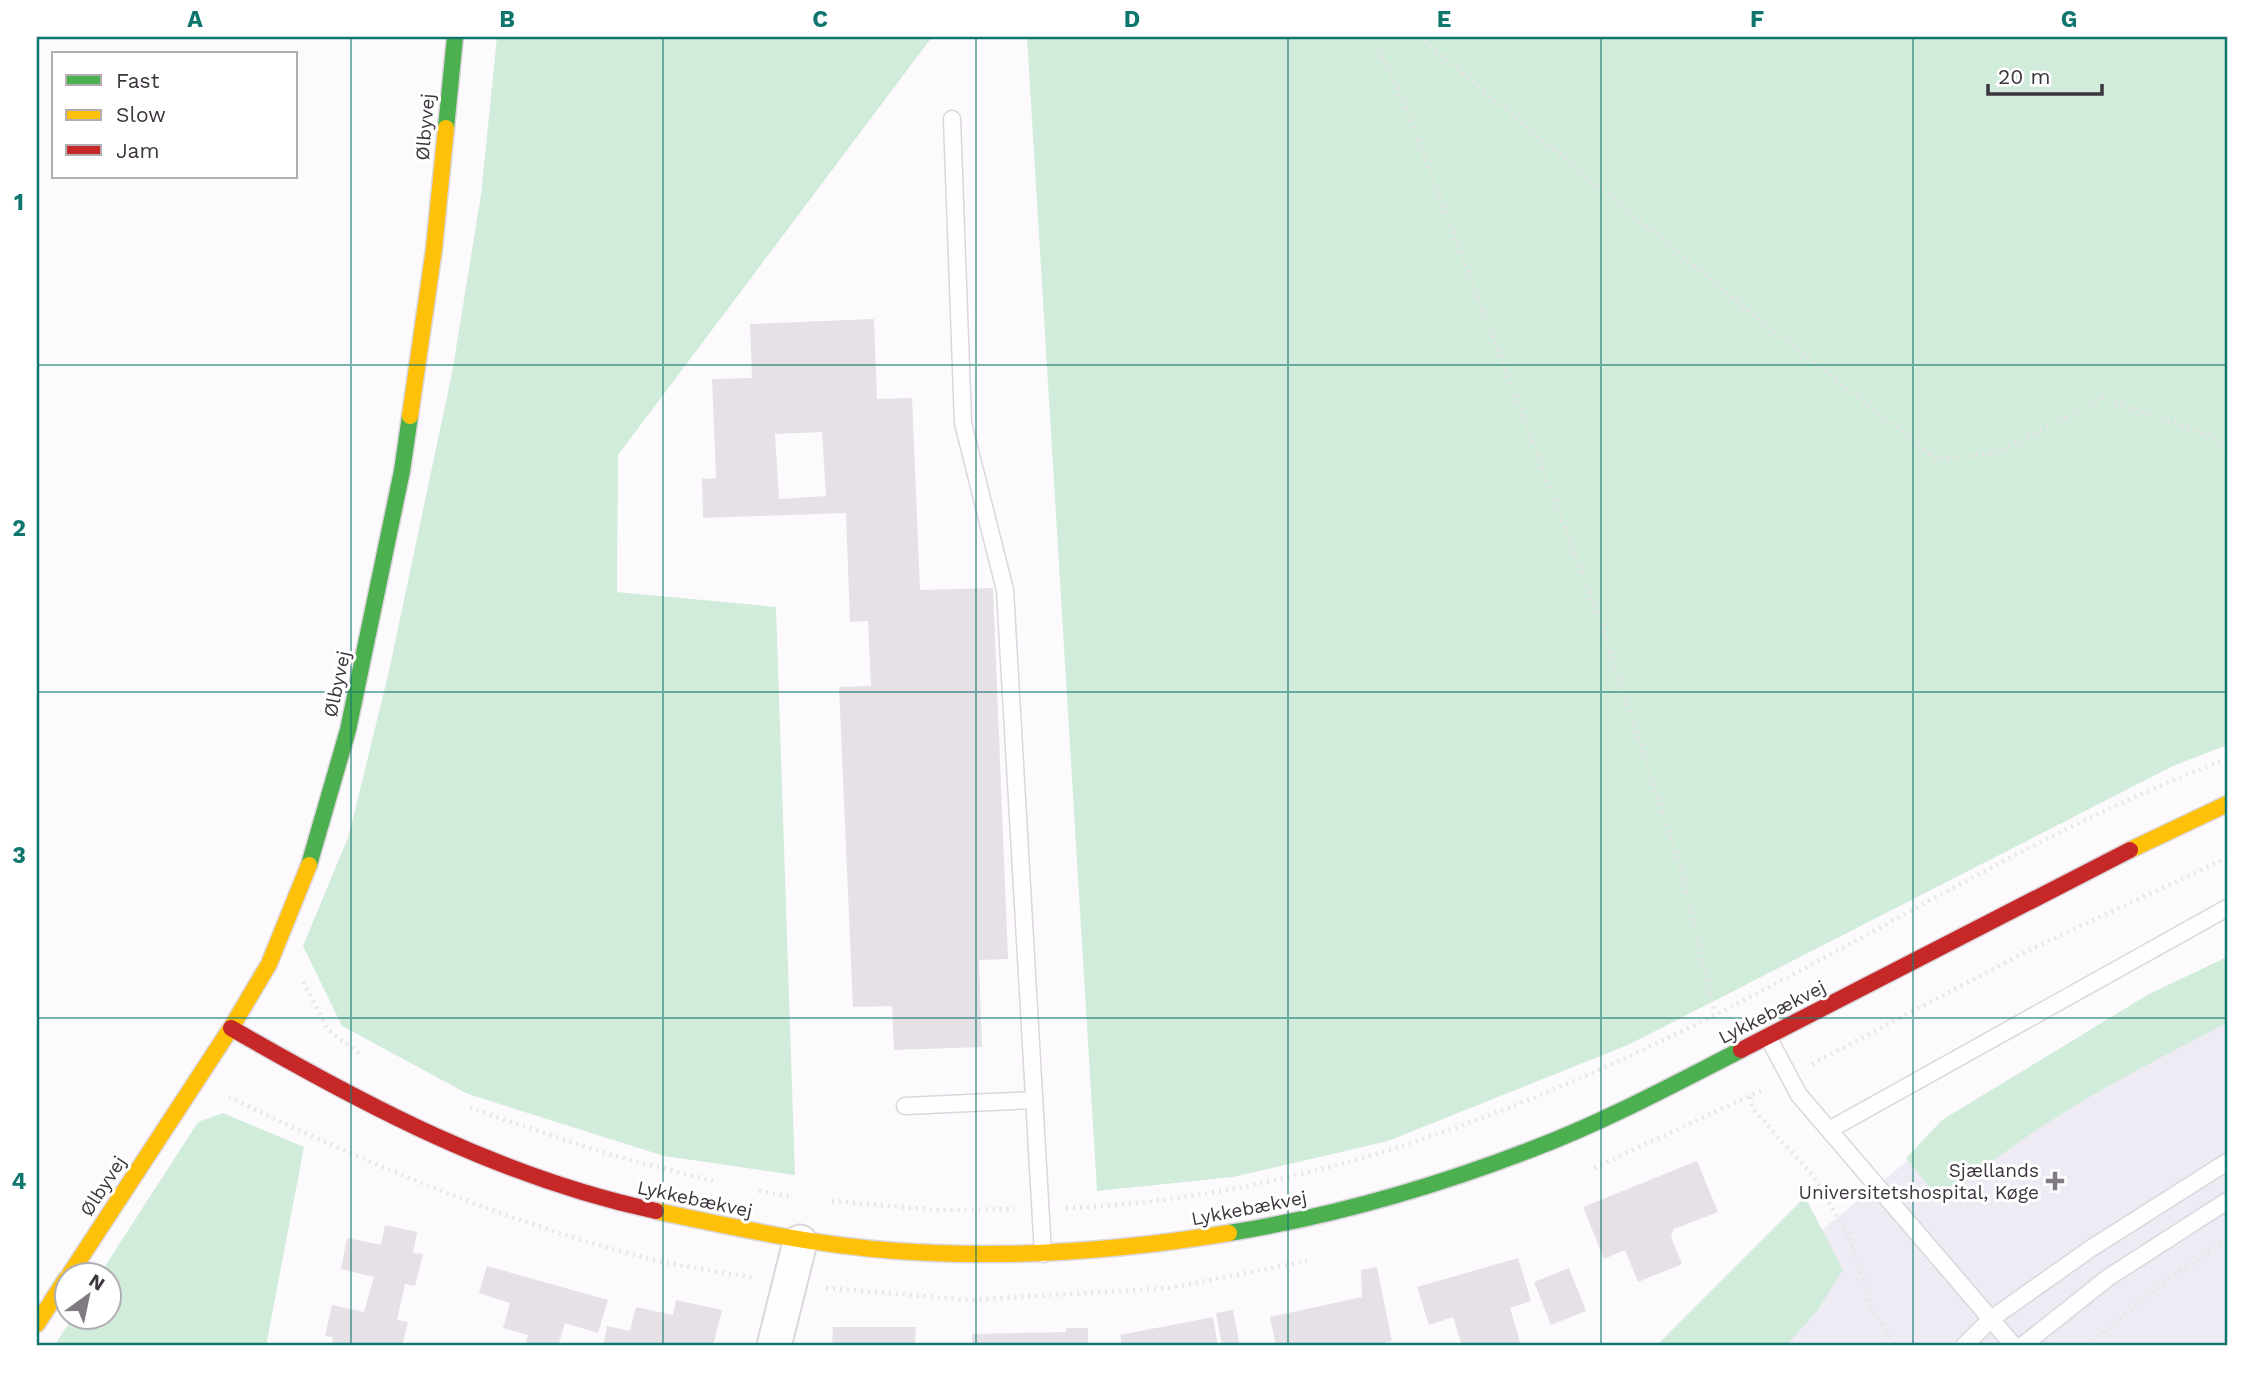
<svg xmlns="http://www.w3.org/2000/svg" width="2264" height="1383" font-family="'Work Sans',sans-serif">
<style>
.medical{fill:#efebf4}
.green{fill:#d1ecda}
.building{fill:#e5e1e7;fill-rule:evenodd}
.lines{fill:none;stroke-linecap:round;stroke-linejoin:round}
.lane-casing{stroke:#dbd6dc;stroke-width:19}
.street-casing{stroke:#dbd6dc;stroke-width:37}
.fast-casing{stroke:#dbd6dc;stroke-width:19}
.slow-casing{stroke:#dbd6dc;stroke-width:19}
.jam-casing{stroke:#dbd6dc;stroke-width:19}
.path{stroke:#e6e6e6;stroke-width:4.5;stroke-dasharray:2 5;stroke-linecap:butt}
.lane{stroke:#fffeff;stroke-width:16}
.street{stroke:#fffeff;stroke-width:33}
.fast{stroke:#4caf50;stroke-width:16}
.slow{stroke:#ffc107;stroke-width:16}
.jam{stroke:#c62828;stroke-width:16}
.grid{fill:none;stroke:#0f766e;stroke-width:2;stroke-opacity:0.55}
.poi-dot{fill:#807a81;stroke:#fff;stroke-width:2.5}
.labels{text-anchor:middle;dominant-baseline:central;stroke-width:6;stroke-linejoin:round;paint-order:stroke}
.street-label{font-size:19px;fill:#3d353e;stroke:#fff}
.poi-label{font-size:19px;fill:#3d353e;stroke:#fff;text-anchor:end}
.neatline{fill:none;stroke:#0f766e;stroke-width:2.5}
.grid-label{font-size:23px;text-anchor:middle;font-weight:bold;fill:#0f766e}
</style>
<rect width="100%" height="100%" fill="#fcfafd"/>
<!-- medical -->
<path class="medical" d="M2227 967V1346H1709L1803 1245 1963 1116Z"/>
<!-- green -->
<path class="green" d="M497 37H932L618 455 617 592 776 607 795 1175 664 1156 468 1094 342 1026 303 946 349 835 389 671 452 373 481 195Z
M1027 37H2227V745L2173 766 1628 1045 1388 1141 1233 1177 1097 1191Z
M2227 957V1023C2128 1074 2025 1127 1942 1203L1906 1158 1942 1120 2149 994Z
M223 1113 304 1147 266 1346H54L73 1317 108 1316V1274H100L198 1122Z
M1805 1197 1843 1270 1817 1311 1786 1346H1656Z"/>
<!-- building -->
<path class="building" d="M874 319 877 399 912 398 920 590 993 588 1008 959 979 960 982 1047 894 1050 892 1006 853 1007 839 687 871 686 868 621 850 622 846 513 703 518 702 479 716 478 712 379 752 378 750 324ZM822 432 826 496 779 499 775 434Z
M1697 1161 1718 1212 1674 1229 1671 1237 1682 1264 1638 1282 1625 1250 1604 1259 1583 1207Z
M385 1225 417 1232 413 1253 423 1254 415 1286 405 1284 397 1320 408 1322 402 1346H331L333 1337 325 1336 332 1305 364 1312 374 1277 341 1269 347 1238 381 1245Z
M1518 1258 1531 1301 1510 1308 1521 1345 1462 1346 1453 1317 1429 1325 1417 1287Z
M487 1266 608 1300 598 1333 565 1323 558 1346H525L528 1335 503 1328 510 1303 479 1293Z
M1377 1267 1392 1341 1371 1346H1276L1270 1317 1362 1297 1361 1270Z
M1569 1268 1586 1311 1551 1325 1534 1282Z
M676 1300 722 1310 713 1346H603L607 1326 630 1331 636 1307 673 1315Z
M1233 1310 1240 1346H1222L1216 1313Z
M1213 1317 1218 1346H1122L1120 1335Z
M833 1327H916L915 1346H832Z
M1066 1328H1088V1346H972V1334L1066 1332Z"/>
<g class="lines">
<!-- lane casing -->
<g class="lane-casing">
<path id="lane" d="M952 119 963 423 1005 590 1043 1254
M1769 1039 1799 1095 2014 1346
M905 1106 1033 1100
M1829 1130 2227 908
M1964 1346 1991 1319 2090 1249 2227 1162
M2022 1346 2109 1277 2227 1201"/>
</g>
<!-- street casing -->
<g class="street-casing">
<path id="street" d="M774 1346 800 1242"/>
</g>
<!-- fast casing -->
<g class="fast-casing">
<path id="fast" d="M446 128 455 37
M309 865 348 730 402 471 410 416
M1229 1233C1334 1216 1437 1186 1535 1148 1606 1121 1674 1084 1741 1050"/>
</g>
<!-- slow casing -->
<g class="slow-casing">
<path id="slow" d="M410 416 434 249 446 128
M2130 850 2227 804
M656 1211C736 1228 815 1245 897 1251 1008 1259 1119 1251 1229 1233
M70 1274 231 1028 269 964 309 865
M37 1324 66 1279"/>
</g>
<!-- jam casing -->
<g class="jam-casing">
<path id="jam" d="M231 1028C366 1106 502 1178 656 1211
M1741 1050 2130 850"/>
</g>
<!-- path -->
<path class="path" d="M1373 37 1405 105 1602 626 1681 870 1715 1014
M1419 37 1730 296 1936 459 1995 454 2103 398 2213 437 2227 451
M303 982 328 1030 359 1053
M1812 1064 2033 948 2227 858
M229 1097C363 1162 505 1222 650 1259 684 1267 720 1272 755 1278
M1750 1097 1753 1109 1813 1176 1849 1236 1871 1307 1896 1346
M470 1108 604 1153 713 1181
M1594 1168 1764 1089
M759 1191 789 1196
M832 1201 936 1210 1015 1209
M1066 1208C1308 1198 1535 1108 1748 998 1907 916 2059 822 2227 759
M826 1288 970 1300 1169 1288 1307 1261
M2087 1346 2165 1281 2227 1239"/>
<!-- lane -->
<use href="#lane" class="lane"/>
<!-- street -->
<use href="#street" class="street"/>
<!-- fast -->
<use href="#fast" class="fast"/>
<!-- slow -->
<use href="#slow" class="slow"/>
<!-- jam -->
<use href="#jam" class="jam"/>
</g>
<!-- grid -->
<path class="grid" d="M351 37V1346M663 37V1346M976 37V1346M1288 37V1346M1601 37V1346M1913 37V1346M37 365H2227M37 692H2227M37 1018H2227"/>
<!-- markers -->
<path class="poi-dot" d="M2051.5 1170.5h7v7h7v7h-7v7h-7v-7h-7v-7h7z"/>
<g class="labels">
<!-- street labels -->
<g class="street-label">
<text transform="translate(425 127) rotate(-85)">Ølbyvej</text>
<text transform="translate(337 684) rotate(-78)">Ølbyvej</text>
<text transform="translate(1772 1012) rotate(-27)">Lykkebækvej</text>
<text transform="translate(103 1186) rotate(-57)">Ølbyvej</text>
<text transform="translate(695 1199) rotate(12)">Lykkebækvej</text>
<text transform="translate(1249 1208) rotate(-11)">Lykkebækvej</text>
</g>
<!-- poi labels -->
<g class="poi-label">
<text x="2039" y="1170">Sjællands<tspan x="2039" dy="22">Universitetshospital, Køge</tspan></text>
</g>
</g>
<!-- border -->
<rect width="2264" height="1383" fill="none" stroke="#ffffff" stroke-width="77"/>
<!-- legend -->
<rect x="52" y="52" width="245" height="126" fill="#ffffff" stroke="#b1aeb2" stroke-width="2"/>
<rect x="66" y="75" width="35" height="10" fill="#4caf50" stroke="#b1aeb2" stroke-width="2"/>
<text x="116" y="88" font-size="21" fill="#3d353e">Fast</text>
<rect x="66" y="110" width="35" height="10" fill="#ffc107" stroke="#b1aeb2" stroke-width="2"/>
<text x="116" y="122" font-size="21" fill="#3d353e">Slow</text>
<rect x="66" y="145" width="35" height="10" fill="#c62828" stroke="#b1aeb2" stroke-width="2"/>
<text x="116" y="158" font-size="21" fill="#3d353e">Jam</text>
<!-- north arrow -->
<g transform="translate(88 1296) rotate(33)"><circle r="33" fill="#ffffff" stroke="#b1aeb2" stroke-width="2"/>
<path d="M0-5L12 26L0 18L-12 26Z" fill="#807a81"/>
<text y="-10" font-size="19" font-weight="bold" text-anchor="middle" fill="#3d353e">N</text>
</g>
<!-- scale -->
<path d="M1988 84v10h114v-10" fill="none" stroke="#3d353e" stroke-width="3.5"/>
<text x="1998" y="84" font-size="21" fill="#3d353e" stroke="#ffffff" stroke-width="5" paint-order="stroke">20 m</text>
<rect x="38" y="38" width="2188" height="1306" class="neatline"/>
<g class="grid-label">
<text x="195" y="27">A</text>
<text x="507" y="27">B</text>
<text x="820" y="27">C</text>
<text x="1132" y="27">D</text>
<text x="1444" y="27">E</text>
<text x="1757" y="27">F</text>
<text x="2069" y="27">G</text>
<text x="19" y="210">1</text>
<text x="19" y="536">2</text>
<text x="19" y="863">3</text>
<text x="19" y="1189">4</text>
</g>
</svg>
